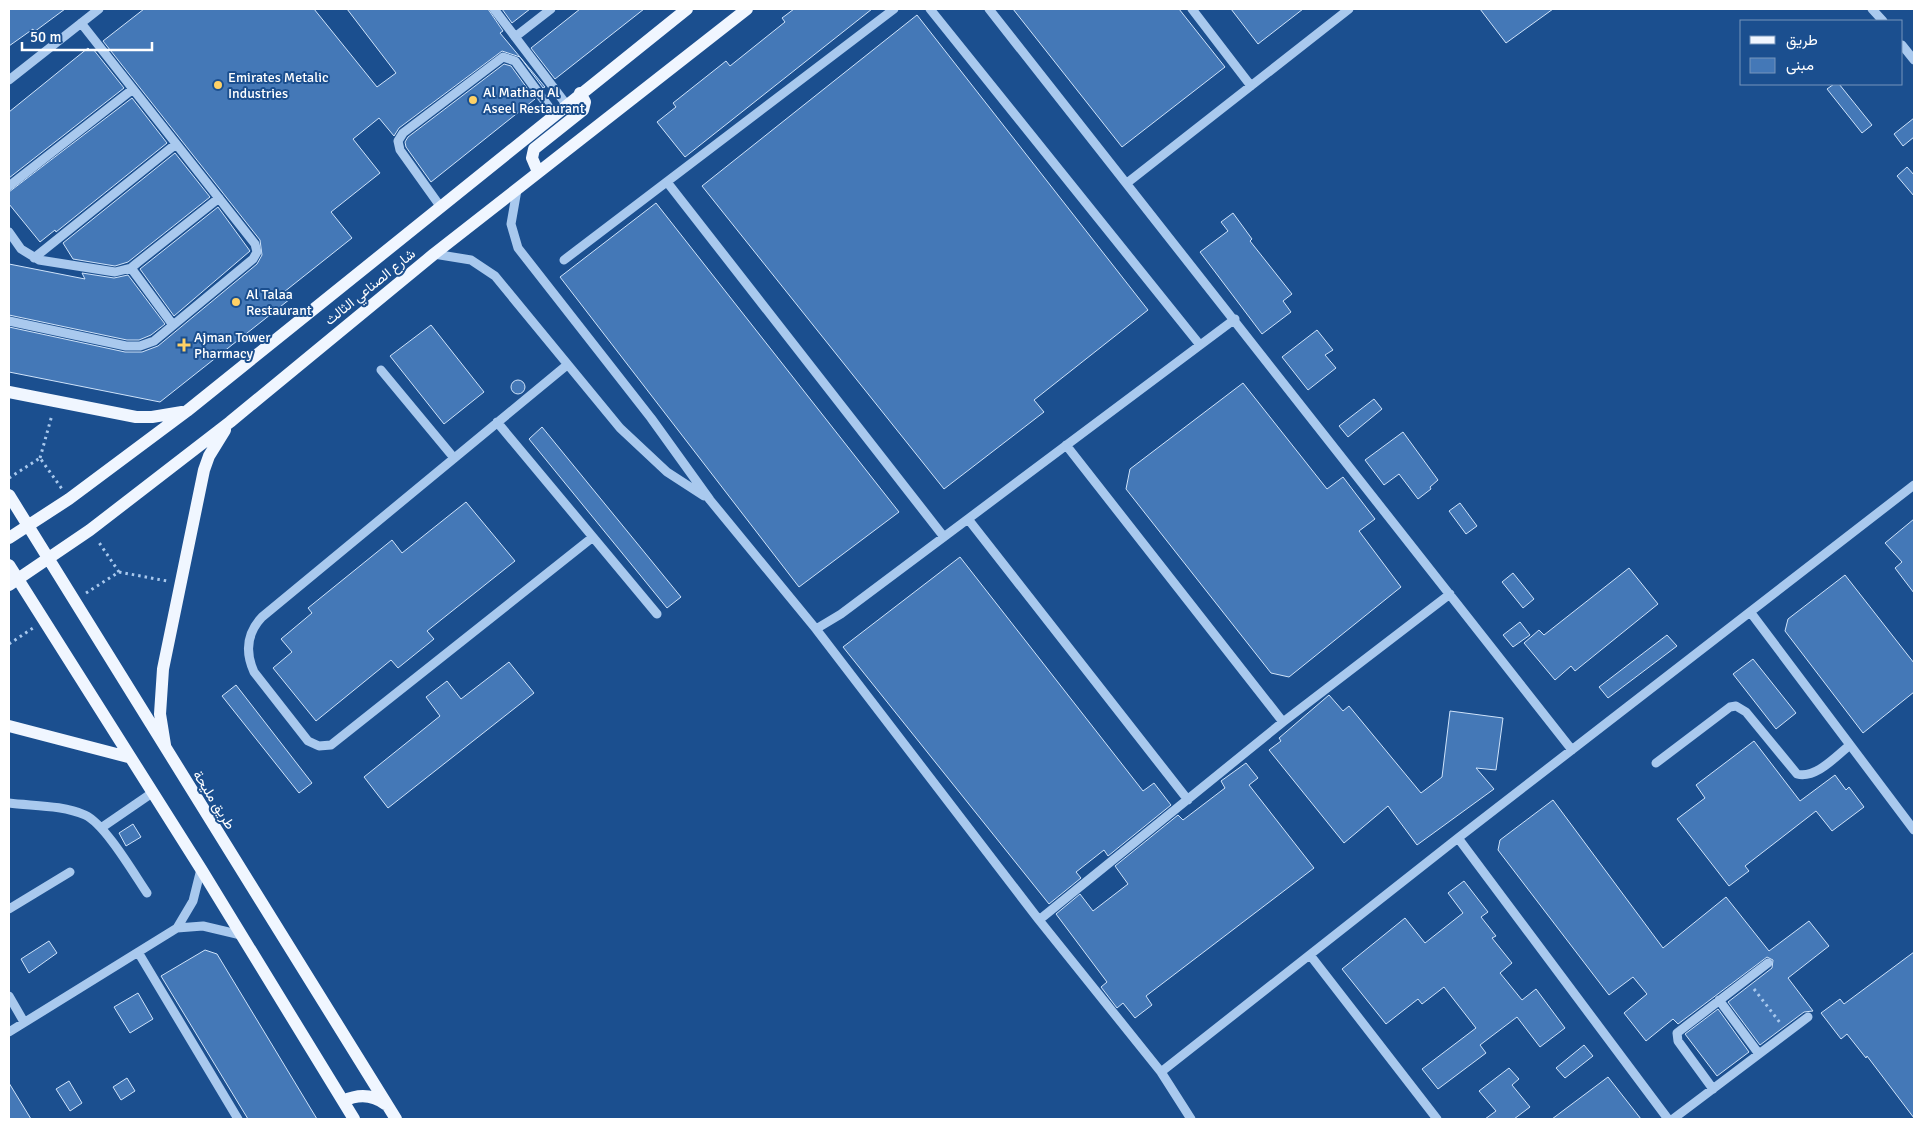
<svg xmlns="http://www.w3.org/2000/svg" width="1923" height="1128" font-family="Signika,Vazirmatn,sans-serif">
<style>
.building{fill:#4478b7;stroke:#cfe3fa}
.lines{fill:none;stroke-linecap:round;stroke-linejoin:round}
.path{stroke:#a9c9ee;stroke-width:3;stroke-dasharray:2.5 4;stroke-linecap:butt}
.minor{stroke:#a9c9ee;stroke-width:9}
.major{stroke:#f0f6ff;stroke-width:12}
.poi-dot{fill:#ffd166;stroke:#1b4f8f;stroke-width:2}
.labels{text-anchor:middle;dominant-baseline:central;stroke-width:4;stroke-linejoin:round;paint-order:stroke}
.poi-label{font-size:14px;fill:#fff;stroke:#1b4f8f;text-anchor:start}
.street-label{font-size:14px;fill:#fff;stroke:#1b4f8f}
</style>
<rect width="100%" height="100%" fill="#1b4f8f"/>
<!-- building -->
<path class="building" d="M9 9H65L34 32 33 29 9 46Z
M144 9H314L377 87 396 73 347 9H488L503 31 500 33 545 87 543 88 520 57 502 51 399 128 394 136 379 118 353 139 380 173 331 212 352 238 284 292 290 299 160 402 9 372V327L125 352H142L158 346 257 264 262 255 260 240 103 41Z
M502 9H530L512 23Z
M580 9H644L555 79 531 48Z
M794 9H872L685 157 657 122 676 107 673 103 726 61 730 66 785 22 782 18Z
M1013 9H1179L1225 67 1122 147Z
M1231 9H1303L1258 44Z
M1480 9H1553L1506 43Z
M917 15 1148 310 1034 400 1044 412 944 489 702 186Z
M88 48 91 51 93 49 124 88 9 178V112Z
M504 64 511 66 535 99 431 182 406 147 405 142 408 137Z
M1834 84H1839L1872 125 1862 133 1827 89Z
M132 98 167 143 56 232 55 230 40 242 9 204V192Z
M1914 118V137L1903 146 1894 134Z
M175 153 210 197 128 262 115 266 73 259 63 243Z
M1907 167 1914 175V196L1897 176Z
M656 203 899 512 799 587 560 277Z
M218 207 250 251 174 316 140 269Z
M1233 213 1252 239 1250 241 1292 294 1283 301 1291 312 1262 334 1200 252 1228 231 1221 222Z
M9 264 85 279 82 273 114 278 128 275 165 324 151 335 139 340H127L9 315Z
M431 325 484 392 444 424 390 356Z
M1317 330 1333 350 1325 355 1336 368 1308 390 1282 357Z
M511 387a7 7 0 1 1 14 0a7 7 0 1 1-14 0Z
M1243 383 1327 489 1343 477 1375 519 1359 531 1401 587 1289 677 1271 673 1126 489 1130 469Z
M1374 399 1382 409 1348 437 1339 426Z
M542 427 681 597 667 608 529 439Z
M1403 432 1438 480 1430 487 1431 489 1418 499 1399 474 1384 485 1365 460Z
M466 502 515 561 427 631 434 639 398 668 391 660 316 721 273 668 292 652 281 639 312 613 308 608 392 540 402 553Z
M1460 503 1477 526 1466 534 1449 511Z
M1914 519V593L1895 568 1902 562 1885 543Z
M960 557 1143 791 1154 783 1171 805 1108 856 1104 850 1076 872 1081 878 1049 904 843 647Z
M1629 568 1658 604 1575 671 1571 666 1555 680 1524 643 1539 630 1544 635Z
M1513 573 1534 599 1523 608 1502 582Z
M1845 575 1914 663V692L1863 733 1785 631 1788 619Z
M1520 622 1530 635 1513 647 1503 635Z
M1667 635 1677 646 1608 698 1599 687Z
M1753 659 1796 713 1776 729 1733 674Z
M509 662 534 693 388 808 364 777 440 716 426 697 447 681 461 699Z
M236 685 312 783 299 793 222 696Z
M1329 695 1343 711 1349 706 1421 793 1442 777 1450 711 1503 718 1496 770 1476 768 1494 789 1417 845 1388 806 1344 843 1269 750 1281 741 1279 738Z
M1754 741 1800 801 1835 775 1846 790 1849 787 1864 807 1832 831 1816 811 1745 866 1749 871 1729 886 1677 819 1705 798 1696 785Z
M1246 763 1258 778 1249 785 1314 868 1146 996 1152 1005 1135 1018 1123 1003 1117 1008 1101 987 1107 982 1056 914 1080 894 1093 911 1128 884 1115 866 1178 815 1183 820 1225 788 1221 781Z
M1553 800 1663 948 1726 897 1769 951 1809 921 1829 946 1788 978 1813 1011 1804 1012 1760 1045 1728 1002 1772 968 1773 960 1767 957 1678 1024 1673 1019 1646 1041 1624 1013 1647 994 1633 977 1609 995 1498 850 1500 840Z
M133 824 141 837 126 846 119 833Z
M1464 881 1488 912 1481 917 1496 936 1492 938 1512 963 1500 973 1522 1000 1536 989 1565 1028 1540 1047 1517 1017 1480 1045 1486 1053 1438 1089 1422 1069 1476 1028 1444 987 1422 1004 1418 999 1386 1024 1342 969 1405 918 1425 943 1463 913 1448 893Z
M49 941 57 953 29 973 21 959Z
M205 950 217 954 317 1119H248L161 976Z
M1914 952V1118L1867 1056 1866 1058 1847 1034 1841 1039 1821 1013 1840 999 1844 1004Z
M138 993 153 1019 130 1033 114 1007Z
M1718 1009 1749 1052 1717 1076 1685 1034Z
M1584 1045 1593 1056 1565 1078 1556 1068Z
M1509 1068 1519 1079 1512 1085 1530 1107 1514 1119H1485L1496 1111 1479 1091Z
M1608 1077 1641 1119H1552Z
M127 1078 135 1091 121 1100 113 1087Z
M69 1081 82 1103 70 1111 56 1089Z
M9 1083 31 1119H9Z"/>
<g class="lines">
<!-- path -->
<path class="path" d="M40 458 52 415
M9 478 40 458 62 489
M119 572 167 581
M86 593 119 572 98 541
M9 644 33 628
M1754 989 1781 1024"/>
<!-- minor -->
<path class="minor" d="M494 9 566 104
M930 9 1200 345
M989 9 1572 750
M1192 9 1251 86
M1872 9 1883 21
M515 37 551 9
M1902 45 1914 60
M9 80 99 9
M667 182 944 537
M1127 183 1349 9
M9 186 133 89
M517 190 511 224 518 248 651 418 710 500 816 629 1039 920 1161 1072 1191 1119
M440 206 400 150 398 141 403 133 503 57 515 61 554 114
M9 232 21 249 39 260 115 272 131 268 137 263 219 198
M434 254 471 260 495 276 620 428 667 472 704 496
M34 258 176 144
M564 260 894 9
M131 268 173 325
M9 321 126 346H140L154 341 253 259 257 252 255 244 81 23
M567 365 262 617C247 633 245 652 254 672L308 741 319 746 331 745 593 537
M381 370 454 458
M497 422 657 614
M1066 445 1283 722
M968 519 1188 800
M1751 613 1914 830
M816 629 841 614 1235 319
M1656 763 1730 707 1736 706 1746 712 1797 774C1816 779 1836 756 1850 745
M9 803C33 806 63 805 85 815 105 824 134 874 147 893
M101 828 152 793
M1458 838 1668 1119
M9 909 70 872
M1039 920 1283 722 1450 594
M177 928 203 926 241 935
M138 952 238 1119
M1310 955 1437 1119
M9 996 24 1022
M1719 1000 1759 1054
M9 1032 177 928 193 901 201 869
M1161 1072 1458 838 1914 485
M1713 1089 1678 1041 1677 1033 1768 963
M1673 1119 1808 1017"/>
<!-- major -->
<path class="major" d="M538 172 532 158 534 149 583 110 585 102 580 93
M9 392 136 417H152L182 412
M9 495 396 1119
M9 538 69 499 187 411 687 9
M9 565 201 869 354 1119
M9 585 90 530 230 422 434 254 747 9
M9 726 128 757
M165 745 160 714 163 669 204 470 209 456 225 430
M343 1101C358 1094 372 1094 385 1104"/>
</g>
<!-- markers -->
<g class="poi-dot">
<circle cx="218" cy="85" r="5"/>
<circle cx="473" cy="100" r="5"/>
<circle cx="236" cy="302" r="5"/>
<path d="M181.5 337.5h5v5h5v5h-5v5h-5v-5h-5v-5h5z"/>
</g>
<g class="labels">
<!-- poi labels -->
<g class="poi-label">
<text x="228" y="77">Emirates Metalic<tspan x="228" dy="16">Industries</tspan></text>
<text x="483" y="92">Al Mathaq Al<tspan x="483" dy="16">Aseel Restaurant</tspan></text>
<text x="246" y="294">Al Talaa<tspan x="246" dy="16">Restaurant</tspan></text>
<text x="194" y="337">Ajman Tower<tspan x="194" dy="16">Pharmacy</tspan></text>
</g>
<!-- street labels -->
<g class="street-label">
<text transform="translate(370 287) rotate(-39)">شارع الصناعي الثالث</text>
<text transform="translate(214 800) rotate(58)">طريق مليحة</text>
</g>
</g>
<!-- border -->
<rect width="1923" height="1128" fill="none" stroke="#ffffff" stroke-width="20"/>
<!-- legend -->
<rect x="1740" y="20" width="162" height="65" fill="#1b4f8f" stroke="#7695bc"/>
<rect x="1750" y="36" width="25" height="8" fill="#f0f6ff" stroke="#7695bc"/>
<text x="1786" y="45" font-size="15" fill="#ffffff">طريق</text>
<rect x="1750" y="58" width="25" height="15" fill="#4478b7" stroke="#7695bc"/>
<text x="1786" y="70" font-size="15" fill="#ffffff">مبنى</text>
<!-- scale -->
<path d="M22 42v8h130v-8" fill="none" stroke="#ffffff" stroke-width="2.5"/>
<text x="30" y="42" font-size="15" fill="#ffffff" stroke="#1b4f8f" stroke-width="4" paint-order="stroke">50 m</text>
</svg>
